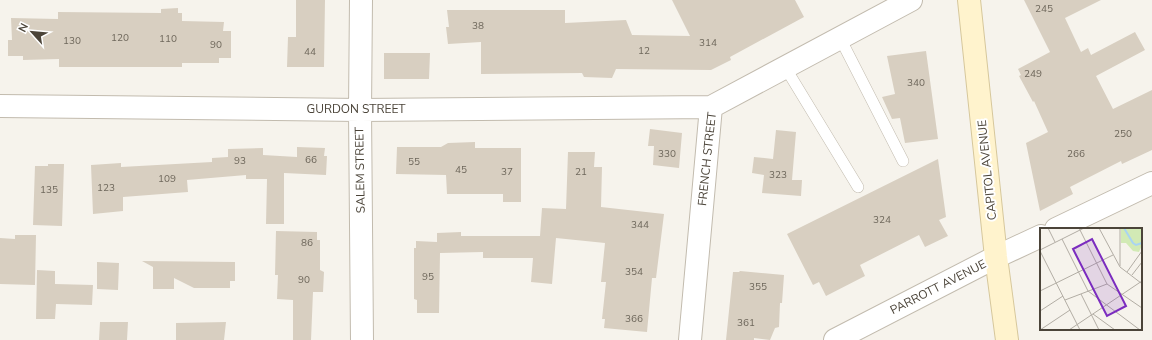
<svg xmlns="http://www.w3.org/2000/svg" width="1152" height="340" font-family="'Nunito Sans',sans-serif">
<style>
.building{fill:#d8cfc1}
.lines{fill:none;stroke-linecap:round;stroke-linejoin:round}
.lane-casing{stroke:#c2bbae;stroke-width:12}
.street-casing{stroke:#c2bbae;stroke-width:24}
.secondary-casing{stroke:#d6c79b;stroke-width:24}
.lane{stroke:#fff;stroke-width:11}
.street{stroke:#fff;stroke-width:22}
.secondary{stroke:#fff3cd;stroke-width:22}
.labels{text-anchor:middle;dominant-baseline:central;stroke-width:4;stroke-linejoin:round;paint-order:stroke}
.number-label{font-size:10px;fill:#6e675b}
.street-label{font-size:12px;fill:#4b4439;stroke:#fff}
.inset-river{fill:none;stroke:#a9d4f2;stroke-width:2}
.inset-road{fill:none;stroke:#b2ada4;stroke-width:1}
.view{fill:#7b2cbf;fill-opacity:0.15;stroke:#7b2cbf;stroke-width:2}
.inset-edge{fill:none;stroke:#4b4439;stroke-width:2}
</style>
<rect width="100%" height="100%" fill="#f6f3ec"/>
<!-- building -->
<path class="building" d="M296 0H325L324 67H287L288 37H296Z
M672 0H795L804 17 730 57 731 60 711 70 616 69 612 78 584 77 582 73 481 74V42L448 44 446 27H449L447 10H565V23L626 20 632 35 690 36Z
M1024 0H1101L1065 18 1081 52 1088 48 1091 55 1135 32 1145 50 1096 76 1113 109 1152 90V150L1122 164 1121 161 1070 187 1073 194 1040 211 1026 143 1048 132 1034 101 1033 102 1019 76 1021 75 1018 69 1050 52Z
M178 8V13H182V21L224 22 223 31H231V58H219V63H182V67H59V59L23 60V56H8V40H12L11 18 58 19V12L161 13V9Z
M926 51 938 139 905 143 900 118 892 119 882 97 895 94 887 56Z
M384 53H430L429 79H384Z
M650 129 682 133 679 168 653 165 654 146H648Z
M776 130 796 132 792 180H802L801 196 762 193 764 175 752 173 754 157 773 159Z
M475 142V148H521V202H503V194H447L446 175 396 174 397 147H441L448 143Z
M297 147 325 148 324 156H327L326 175 284 173V224H266L267 179H246V175L187 180 188 192 123 197V211L93 214 91 165 121 163V167L212 162V158L228 157V149L263 148V155L297 157Z
M568 152H595L594 167H602L601 207 664 214 656 278H652L647 332 604 328 605 319H602L606 282H601L605 243 556 238 552 284 531 282 533 258H483V252L440 253 439 313H417V300L414 299V248H416V241L437 242V233L461 232V236H540L542 208 566 209Z
M938 159 946 217 939 220 948 236 925 247 919 235 860 265 865 276 826 296 819 282 813 285 787 234Z
M48 164H64L62 226 33 225 35 166H48Z
M276 231 317 232V240H320V270L324 272 323 292H313L311 340H293V300L277 299 278 275H275Z
M15 235H36L35 285 0 284V238L15 239Z
M142 261 235 262V281H230V288H194L174 278V289H153V267Z
M97 262 119 263 118 290 97 289Z
M37 270 55 271V284L93 285 92 305 56 304 55 319H36Z
M740 271 784 275 782 303H780L779 327 775 328 770 340 754 338V340H726L733 272H739Z
M100 322H128L127 340H99Z
M226 322 224 340H176V323Z"/>
<g class="lines">
<!-- lane casing -->
<g class="lane-casing">
<path id="lane" d="M840 38 903 161
M785 67 858 187"/>
</g>
<!-- street casing -->
<g class="street-casing">
<path id="street" d="M361 0 360 110 362 340
M0 106 360 110 711 107
M1056 229 1152 183
M690 340 711 107 911 0
M835 340 996 257 1041 236"/>
</g>
<!-- secondary casing -->
<g class="secondary-casing">
<path id="secondary" d="M969 0 996 257 1007 340"/>
</g>
<!-- lane -->
<use href="#lane" class="lane"/>
<!-- street -->
<use href="#street" class="street"/>
<!-- secondary -->
<use href="#secondary" class="secondary"/>
</g>
<g class="labels">
<!-- number labels -->
<g class="number-label">
<text x="1044" y="9">245</text>
<text x="478" y="26">38</text>
<text x="120" y="38">120</text>
<text x="168" y="39">110</text>
<text x="72" y="41">130</text>
<text x="708" y="43">314</text>
<text x="216" y="45">90</text>
<text x="644" y="51">12</text>
<text x="310" y="52">44</text>
<text x="1033" y="74">249</text>
<text x="916" y="83">340</text>
<text x="1123" y="134">250</text>
<text x="667" y="154">330</text>
<text x="1076" y="154">266</text>
<text x="311" y="160">66</text>
<text x="240" y="161">93</text>
<text x="414" y="162">55</text>
<text x="461" y="170">45</text>
<text x="507" y="172">37</text>
<text x="581" y="172">21</text>
<text x="778" y="175">323</text>
<text x="167" y="179">109</text>
<text x="106" y="188">123</text>
<text x="49" y="190">135</text>
<text x="882" y="220">324</text>
<text x="640" y="225">344</text>
<text x="307" y="243">86</text>
<text x="634" y="272">354</text>
<text x="428" y="277">95</text>
<text x="304" y="280">90</text>
<text x="758" y="287">355</text>
<text x="634" y="319">366</text>
<text x="746" y="323">361</text>
</g>
<!-- street labels -->
<g class="street-label">
<text x="356" y="109">GURDON STREET</text>
<text transform="translate(707 159) rotate(-84)">FRENCH STREET</text>
<text transform="translate(360 170) rotate(-91)">SALEM STREET</text>
<text transform="translate(987 170) rotate(-96)">CAPITOL AVENUE</text>
<text transform="translate(938 287) rotate(-27)">PARROTT AVENUE</text>
</g>
</g>
<!-- overview -->
<g transform="translate(1040 228)">
<rect width="102" height="102" fill="#f6f3ec"/>
<path d="M81 0H102V17L99 24 93 23 86 15H81Z" fill="#d2eab5"/>
<path class="inset-river" d="M84 0 93 15 96 17 102 15"/>
<path class="inset-road" d="M8 0 15 14M39 0 67 56M59 0 80 39 101 55M22 11 48 63 100 102M0 22 44 0M0 23 40 102M80 38V0M87 44 102 23M92 47 102 34M0 63 73 27M41 66 59 102M25 72 67 56 102 80M0 83 23 68M53 86 75 102M0 102 30 82M29 102 102 53"/>
<path class="view" d="M52 11 86 78 67 88 33 21Z"/>
<rect width="102" height="102" class="inset-edge"/>
</g>
<!-- north arrow -->
<g transform="translate(32 32) rotate(297)" stroke="#ffffff" stroke-width="3" paint-order="stroke">
<path d="M0-3L7 15L0 10L-7 15Z" fill="#4b4439"/>
<text y="-6" font-size="11" font-weight="bold" text-anchor="middle" fill="#4b4439">N</text>
</g>
</svg>
